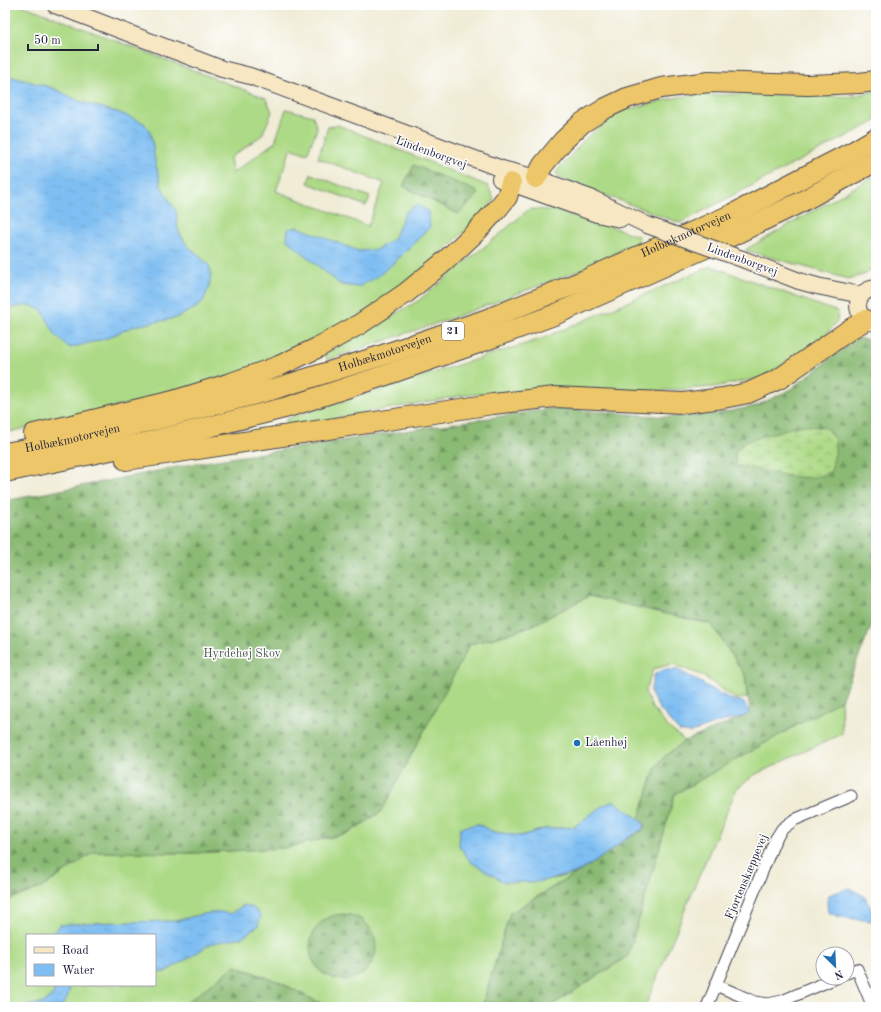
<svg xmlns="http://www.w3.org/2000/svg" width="881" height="1012" font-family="'Old Standard TT',serif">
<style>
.grass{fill:#adda86;stroke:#687e60;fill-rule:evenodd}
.forest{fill:url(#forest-firs);stroke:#566e57}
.wetland{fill:url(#wetland-marsh);stroke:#687e60}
.water{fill:url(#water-ripples);stroke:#507096}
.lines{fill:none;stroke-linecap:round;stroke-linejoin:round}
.street-casing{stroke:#414052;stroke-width:13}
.secondary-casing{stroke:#414052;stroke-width:18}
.highway-casing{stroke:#414052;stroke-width:22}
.street{stroke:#fff;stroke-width:11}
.secondary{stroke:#f7e8c3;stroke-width:16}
.highway{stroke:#ecc669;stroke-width:20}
.secondary-bridge-casing{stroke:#414052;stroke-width:18;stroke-linecap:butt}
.secondary-bridge{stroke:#f7e8c3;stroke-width:16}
.poi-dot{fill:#1f6fb2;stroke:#fff;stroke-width:1.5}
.labels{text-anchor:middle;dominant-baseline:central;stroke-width:3;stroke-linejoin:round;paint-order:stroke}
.shield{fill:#fff;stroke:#646476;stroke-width:1}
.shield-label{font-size:11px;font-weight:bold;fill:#22223b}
.street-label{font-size:12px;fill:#22223b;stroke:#fff}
.park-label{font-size:12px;fill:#4c5952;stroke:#fff}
.poi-label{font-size:12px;fill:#22223b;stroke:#fff;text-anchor:start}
</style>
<defs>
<pattern id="forest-firs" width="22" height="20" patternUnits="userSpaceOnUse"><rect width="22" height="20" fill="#8aba73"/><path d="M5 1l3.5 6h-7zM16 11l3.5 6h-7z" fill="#709760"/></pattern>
<pattern id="wetland-marsh" width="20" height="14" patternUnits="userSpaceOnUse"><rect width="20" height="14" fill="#adda86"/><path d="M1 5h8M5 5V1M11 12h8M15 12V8" fill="none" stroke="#95bb75"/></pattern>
<pattern id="water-ripples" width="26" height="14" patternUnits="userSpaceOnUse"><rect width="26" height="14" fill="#7ebef2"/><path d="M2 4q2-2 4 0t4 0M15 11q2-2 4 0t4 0" fill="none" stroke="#6da3d0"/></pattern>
</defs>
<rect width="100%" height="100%" fill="#fff"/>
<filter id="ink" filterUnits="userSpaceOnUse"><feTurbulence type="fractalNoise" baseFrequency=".025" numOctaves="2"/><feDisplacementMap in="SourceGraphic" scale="8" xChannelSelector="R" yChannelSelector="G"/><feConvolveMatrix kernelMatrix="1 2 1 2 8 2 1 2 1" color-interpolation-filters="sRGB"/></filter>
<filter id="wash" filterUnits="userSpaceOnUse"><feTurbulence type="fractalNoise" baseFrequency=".012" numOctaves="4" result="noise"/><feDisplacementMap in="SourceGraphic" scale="16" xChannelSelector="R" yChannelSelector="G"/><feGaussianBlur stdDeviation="0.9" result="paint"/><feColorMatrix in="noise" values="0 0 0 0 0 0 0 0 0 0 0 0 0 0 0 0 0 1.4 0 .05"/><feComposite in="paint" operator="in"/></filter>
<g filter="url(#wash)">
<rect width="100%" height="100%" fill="#f0ecd6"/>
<!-- grass -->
<path class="grass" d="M5 5H22L266 98 272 112 262 135 230 158 233 173 275 142 286 109 313 116 317 129 307 154 291 148 276 191 368 226 384 183 318 158 328 127 338 125 488 186 494 199 488 211 400 289 356 318 253 369 166 395 5 433Z
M876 91V121L680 223 560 178 556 172 586 138 617 112 683 96 783 93 850 97Z
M311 174 370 197 366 206 308 183Z
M876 175V263L866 274 848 279 745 250Z
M529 209 553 210 609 226 638 236 639 241 583 269 455 317 327 360 325 354 418 301 500 234Z
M711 266 838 312 837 321 824 337 764 377 714 387 656 391 568 389 465 395 287 427 286 419 541 339Z
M589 596 711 624 745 675 747 698 736 699 703 676 672 664 653 669 645 692 652 708 668 727 685 741 665 756 655 769 639 819 614 802 602 806 574 827 544 829 521 836 494 832 477 824 553 879 576 873 510 913 482 1007H328L279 982 235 966 181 1007H5V901L43 887 94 852 194 853 284 848 349 833 381 812 470 644 498 637 533 625ZM27 935H155V985H27Z
M841 700 842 734 754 775 737 788 693 890 645 1007H549L628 956 675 794Z"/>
<!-- forest -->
<path class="forest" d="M414 165 476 191 478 195 458 214 403 186Z
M857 338 876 341V615L841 700 675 794 628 956 549 1007H482L510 913 595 862 626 839 643 830 644 824 639 819 655 769 665 756 685 741 745 716 750 712 745 675 711 624 589 596 533 625 498 637 470 644 381 812 348 833 284 848 194 853 94 852 43 887 5 901V501L198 463 554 408 667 417 716 414 756 406 788 391Z
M310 947a33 33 0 1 1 66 0a33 33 0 1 1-66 0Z
M235 966 279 982 328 1007H181Z"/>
<!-- wetland -->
<path class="wetland" d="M802 425 826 428 835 440V453L831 471C806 487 765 468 737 466L735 461V453L744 443 766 435Z"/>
<!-- water -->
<path class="water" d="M5 75 53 88 81 102 120 113 144 123 151 134 155 160 161 186 176 211 178 230 186 244 209 265 211 274 209 288 203 301 197 307 176 318 134 326 107 338 70 348 56 336 42 310 29 305 5 309Z
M416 205 428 211 430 227 397 260 377 277 358 287 341 285 287 240 288 229 298 227 358 251 376 250 393 239 406 212Z
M663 670H678L695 679 710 688 730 699 743 702 750 712 745 716 716 723 690 733 679 731 659 708 651 694V688L654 675Z
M614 801 639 819 644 824 643 829 626 839 595 862 576 873 538 882H504L471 862 459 846 460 828 477 824 494 832 521 836 544 829 574 827 602 806Z
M849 888 864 896 872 910V921L840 917 828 912 827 902 829 895Z
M244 905 253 908 261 915 258 926 242 937 210 944 192 956 165 972H155V935H51L59 925 84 923 176 921 202 914 222 912 230 914Z
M54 985H71L66 1001 61 1007H20L43 1003 54 994Z"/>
</g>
<g filter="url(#ink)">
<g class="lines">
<!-- street casing -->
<g class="street-casing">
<path id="street" d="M847 973 857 969 873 1007
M716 985 755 1002 768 1004 782 1001 836 978
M707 1007 775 840 782 829 794 820 851 796"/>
</g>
<!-- secondary casing -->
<g class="secondary-casing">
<path id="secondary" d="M55 5 222 69 250 76 502 169 536 178 593 199 647 225
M500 179 597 214 620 219
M745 260 799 281 817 286 861 295
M876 288C852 290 852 321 876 323"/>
</g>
<!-- highway casing -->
<g class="highway-casing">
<g id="highway">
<path d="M536 178 543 165 563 141 582 123 606 108 627 98 661 88 709 82 808 85 859 83 876 81"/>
<path d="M34 434 173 401 228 384 279 366 317 348 360 324 406 293 444 262 476 232 499 207 507 197 511 183"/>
<path id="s1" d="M5 453 63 442 162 418 271 390 383 355 485 320 585 280 733 214 854 151 876 138"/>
<path d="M126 460 493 404 555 397 683 403 723 398 748 393 779 379 852 328 866 320"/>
<path d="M5 472 149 442 288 407 386 375 478 343 554 315 721 241 801 202 876 161"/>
</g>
</g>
<!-- street -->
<use href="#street" class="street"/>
<!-- secondary -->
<use href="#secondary" class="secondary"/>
<!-- highway -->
<use href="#highway" class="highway"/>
<!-- secondary-bridge casing -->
<g class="secondary-bridge-casing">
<path id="secondary-bridge" d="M647 225 745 260"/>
</g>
<!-- secondary-bridge -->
<use href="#secondary-bridge" class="secondary-bridge"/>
</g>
</g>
<!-- markers -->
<circle class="poi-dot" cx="577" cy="743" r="4"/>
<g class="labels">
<!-- shield labels -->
<rect class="shield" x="442" y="322" width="22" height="18" rx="3"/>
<g class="shield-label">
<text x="453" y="331">21</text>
</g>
<!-- street labels -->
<g class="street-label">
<text transform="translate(431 153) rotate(20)">Lindenborgvej</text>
<text stroke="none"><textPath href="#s1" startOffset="717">Holbækmotorvejen</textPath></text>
<text transform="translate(742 260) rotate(20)">Lindenborgvej</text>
<text stroke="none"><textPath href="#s1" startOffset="393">Holbækmotorvejen</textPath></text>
<text stroke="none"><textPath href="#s1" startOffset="69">Holbækmotorvejen</textPath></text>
<text transform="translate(747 877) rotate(-67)">Fjortenskæppevej</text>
</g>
<!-- park labels -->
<g class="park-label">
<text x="242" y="654">Hyrdehøj Skov</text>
</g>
<!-- poi labels -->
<g class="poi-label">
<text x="585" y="743">Låenhøj</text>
</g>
</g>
<!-- margin -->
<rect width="881" height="1012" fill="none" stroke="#fff" stroke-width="20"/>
<!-- legend -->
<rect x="26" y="934" width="130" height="52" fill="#ffffff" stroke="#a7a7b1"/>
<rect x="34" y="947" width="20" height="6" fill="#f7e8c3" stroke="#a7a7b1"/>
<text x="62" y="954" font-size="12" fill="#22223b">Road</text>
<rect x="34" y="964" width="20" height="12" fill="url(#water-ripples)" stroke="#a7a7b1"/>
<text x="62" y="974" font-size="12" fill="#22223b">Water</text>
<!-- north arrow -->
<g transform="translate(835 966) rotate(156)"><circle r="19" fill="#ffffff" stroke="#a7a7b1"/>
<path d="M0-3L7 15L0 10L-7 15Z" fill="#1f6fb2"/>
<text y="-6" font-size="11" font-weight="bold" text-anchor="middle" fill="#22223b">N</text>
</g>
<!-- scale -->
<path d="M28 44v6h70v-6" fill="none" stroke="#22223b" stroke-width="2"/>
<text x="34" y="44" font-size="12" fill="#22223b" stroke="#ffffff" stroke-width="3" paint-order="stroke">50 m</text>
</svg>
